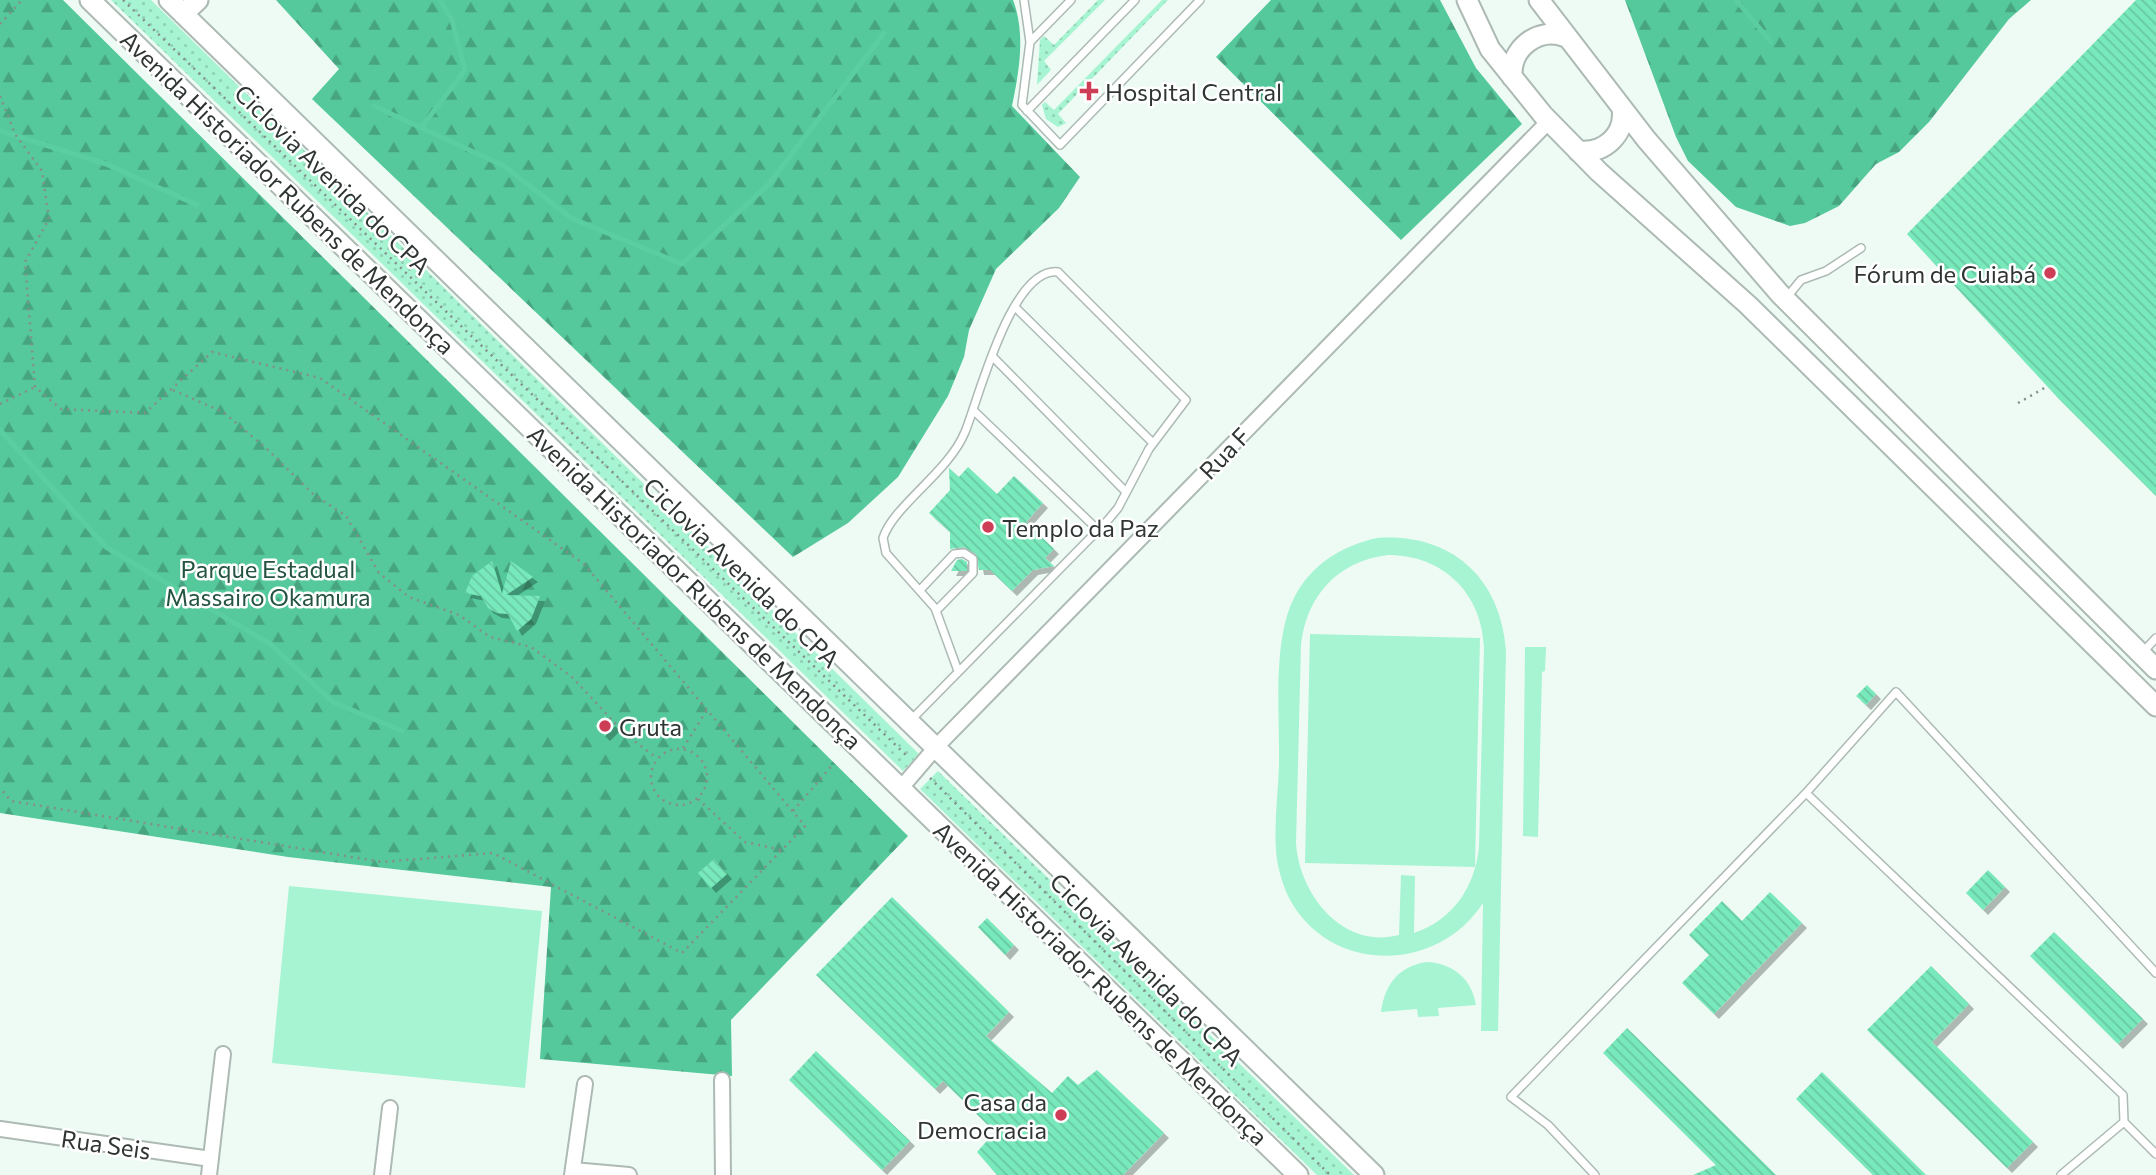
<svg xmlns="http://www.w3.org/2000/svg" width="2156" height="1175" font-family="Commissioner,sans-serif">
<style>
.green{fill:url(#green-dots)}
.forest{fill:url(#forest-firs)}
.pitch{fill:#a6f4d1;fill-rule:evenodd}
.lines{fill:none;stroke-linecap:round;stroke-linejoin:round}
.stream{stroke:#5bcea1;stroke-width:5}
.building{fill:url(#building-back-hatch);filter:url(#shadow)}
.lane-casing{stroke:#adbab4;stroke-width:10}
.street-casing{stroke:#adbab4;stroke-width:18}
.secondary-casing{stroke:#adbab4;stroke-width:23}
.path{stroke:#858e8a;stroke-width:2.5;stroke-dasharray:2 5;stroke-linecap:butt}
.lane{stroke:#fff;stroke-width:7}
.street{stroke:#fff;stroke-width:14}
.secondary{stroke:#fff;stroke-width:19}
.poi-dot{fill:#cd3d56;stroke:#fff;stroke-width:2.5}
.labels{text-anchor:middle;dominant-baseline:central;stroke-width:5;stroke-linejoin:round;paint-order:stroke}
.poi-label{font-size:24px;fill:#2f3532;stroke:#fff;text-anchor:start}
.street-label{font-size:24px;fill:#2f3532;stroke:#fff}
.park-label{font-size:24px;fill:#245441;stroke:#fff}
</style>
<defs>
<pattern id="green-dots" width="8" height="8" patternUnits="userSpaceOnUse" patternTransform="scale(1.75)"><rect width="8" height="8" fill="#a6f4d1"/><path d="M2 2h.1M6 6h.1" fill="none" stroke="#8fd2b4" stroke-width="1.8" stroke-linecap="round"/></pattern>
<pattern id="forest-firs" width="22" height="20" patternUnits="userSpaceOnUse" patternTransform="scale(1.75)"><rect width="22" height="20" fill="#55c99c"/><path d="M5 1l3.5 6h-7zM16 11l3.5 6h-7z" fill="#47a480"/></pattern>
<pattern id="building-back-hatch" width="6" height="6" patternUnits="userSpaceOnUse" patternTransform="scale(1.75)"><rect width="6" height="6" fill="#78e9bb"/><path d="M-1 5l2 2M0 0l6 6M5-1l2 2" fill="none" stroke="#68c8a1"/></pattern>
<filter id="shadow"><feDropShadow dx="5" dy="5" stdDeviation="0" flood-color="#0004"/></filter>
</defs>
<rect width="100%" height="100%" fill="#edfbf4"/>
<!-- green -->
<path class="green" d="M111 0H151L919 754 903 771Z
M1098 0H1105L1044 61 1051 70 1037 85 1040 40 1044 36 1054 45Z
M1162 0H1168L1058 114 1066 123 1058 127 1046 119 1042 105 1045 102 1054 110Z
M938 771 1354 1175H1317L920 789Z"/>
<!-- forest -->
<path class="forest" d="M0 0H63L908 836 731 1020 732 1076 540 1059 551 887 288 857 0 813Z
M276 0H1013C1026 34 1019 72 1012 106L1080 177 1059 208 996 269 969 330 964 357 948 396 898 477 848 523 793 557 312 99 339 69Z
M1271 0H1440L1476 68 1522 124 1401 240 1216 57Z
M1625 0H2031L2009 19 1929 122 1899 152 1876 164 1839 206 1805 223 1790 226 1736 207 1688 161 1676 137Z"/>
<!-- pitch -->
<path class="pitch" d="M1377 538C1450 533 1500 576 1506 650L1498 1031H1481L1483 903C1437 974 1328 975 1288 896 1283 885 1279 872 1277 860 1273 829 1278 796 1279 765 1280 716 1272 641 1294 598 1311 564 1342 546 1377 538ZM1388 555C1443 555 1482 593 1484 648L1479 847C1475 887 1453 920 1414 933L1415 876 1401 875 1399 935C1342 950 1299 893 1296 843L1301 644C1307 595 1338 561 1388 555Z
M1310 634 1480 638 1475 867 1305 863Z
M1525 647H1546L1545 671 1542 672 1538 837 1523 836Z
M289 886 542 911 525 1088 272 1063Z
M1426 962C1453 963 1472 979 1476 1005L1438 1008 1439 1016 1418 1017 1417 1009 1381 1012C1385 984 1398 967 1426 962Z"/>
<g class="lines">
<!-- stream -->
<path class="stream" d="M1736 0 1771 42
M374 106 504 166 571 218 682 264 769 184 884 33
M421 128 465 70 452 20 440 0
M0 131 106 164 197 205
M0 430 106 547 270 644 333 702 402 731"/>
</g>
<!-- building -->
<path class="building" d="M2136 0H2156V496L2058 398 1907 234Z
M968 467 997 494 1014 476 1043 503 1026 522 1054 549 1045 558 1054 566 1033 570 1012 591 990 570H979L976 554 964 547 950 549V532L929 513 950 490 949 468 959 477Z
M962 559 967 562V571H951L957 560Z
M492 561 502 594 511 561 533 577 506 595 540 596 531 619 517 631 508 614 497 613 488 608 481 596 465 593 472 576Z
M1867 685 1876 694 1866 705 1856 696Z
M605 716 615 726 605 736 595 726Z
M714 859 727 874 711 888 698 873Z
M1988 870 2005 887 1983 910 1966 893Z
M1770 892 1802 923 1714 1014 1682 983 1709 955 1689 935 1722 901 1742 921Z
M892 897 1009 1012 986 1036 1052 1093 1068 1076 1078 1085 1097 1070 1164 1133 1123 1175H997L977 1152 995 1132 943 1081 935 1089 816 975Z
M987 918 1014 945 1005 955 978 927Z
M2054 932 2143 1019 2118 1044 2030 956Z
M1931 966 1969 1004 1932 1042 2033 1142 2007 1168 1867 1030Z
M1627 1028 1776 1175H1693L1716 1165 1603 1053Z
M816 1051 910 1141 882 1170 789 1080Z
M1822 1072 1926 1175H1873L1796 1099Z"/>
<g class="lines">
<!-- lane casing -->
<g class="lane-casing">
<path id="lane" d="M1024 0 1030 42 1022 105 1060 145 1200 0
M1030 42 1071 0
M1027 111 1135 0
M1787 297 1801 280 1826 271 1861 248
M1015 307 1153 443
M992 356 1126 492
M973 410 1098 530
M921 589 954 554 964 553 973 559V573L936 611
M2142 653 2156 638
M911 720 1108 520 1118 508 1149 449 1186 400 1058 272C1011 267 979 398 965 432 948 473 894 505 883 538L886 553 935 608 958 671
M2156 973 1896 692 1806 793 2123 1095 2124 1122 2156 1154
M1595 1175 1548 1125 1511 1097 1806 793
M2061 1175 2124 1122"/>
</g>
<!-- street casing -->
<g class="street-casing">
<path id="street" d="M901 788 937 746 1549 121
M722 1080 723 1175
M0 1129 211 1159
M573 1170 629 1175
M209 1175 223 1054
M382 1175 390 1108
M572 1175 585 1084"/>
</g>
<!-- secondary casing -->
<g class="secondary-casing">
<path id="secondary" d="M90 0 1298 1175
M169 0 1374 1175
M1467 0 1490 49 1543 115 1599 172 1748 305 2156 706
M1539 0 1646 139 1780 294 2156 669
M183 14 198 0
M1512 77C1510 48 1539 26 1566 37
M1578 151C1604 154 1626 135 1622 108"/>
</g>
<!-- path -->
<path class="path" d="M123 0 908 757
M0 24 22 0
M0 96 15 134 42 171 49 219 25 262 35 387 61 409 145 413 212 352 320 378 584 564 805 826 682 953 493 853 382 862 11 801 0 788
M173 390 223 412 266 448 313 494 346 516 379 573 409 597 459 615 490 637 531 647 572 677 626 735 657 758
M2018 403 2048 386
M0 404 35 387
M683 748 707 710
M651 777a28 28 0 1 1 56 0a28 28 0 1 1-56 0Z
M930 778 1330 1175
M698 799 745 842 782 850
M793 811 834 763"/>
<!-- lane -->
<use href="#lane" class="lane"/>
<!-- street -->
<use href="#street" class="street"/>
<!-- secondary -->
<use href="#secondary" class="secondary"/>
</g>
<!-- markers -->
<g class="poi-dot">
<path d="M1085.5 80.5h7v7h7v7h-7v7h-7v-7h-7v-7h7z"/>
<circle cx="2050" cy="273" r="7"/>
<circle cx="988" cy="527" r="7"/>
<circle cx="605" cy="726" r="7"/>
<circle cx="1061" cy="1115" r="7"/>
</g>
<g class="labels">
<!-- poi labels -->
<g class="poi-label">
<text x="1105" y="91">Hospital Central</text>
<text x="2036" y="273" text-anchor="end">Fórum de Cuiabá</text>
<text x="1002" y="527">Templo da Paz</text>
<text x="619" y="726">Gruta</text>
<text x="1047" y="1101" text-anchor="end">Casa da<tspan x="1047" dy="28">Democracia</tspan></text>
</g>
<!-- street labels -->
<g class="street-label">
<text transform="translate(333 179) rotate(44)">Ciclovia Avenida do CPA</text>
<text transform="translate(288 192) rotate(44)">Avenida Historiador Rubens de Mendonça</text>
<text transform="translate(1224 453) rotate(-46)">Rua F</text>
<text transform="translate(742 572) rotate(44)">Ciclovia Avenida do CPA</text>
<text transform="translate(695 587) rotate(44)">Avenida Historiador Rubens de Mendonça</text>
<text transform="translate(1147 969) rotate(45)">Ciclovia Avenida do CPA</text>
<text transform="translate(1101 983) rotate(44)">Avenida Historiador Rubens de Mendonça</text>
<text transform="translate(106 1144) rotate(8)">Rua Seis</text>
</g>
<!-- park labels -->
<g class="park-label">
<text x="268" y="568">Parque Estadual<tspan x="268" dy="28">Massairo Okamura</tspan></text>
</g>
</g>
</svg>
